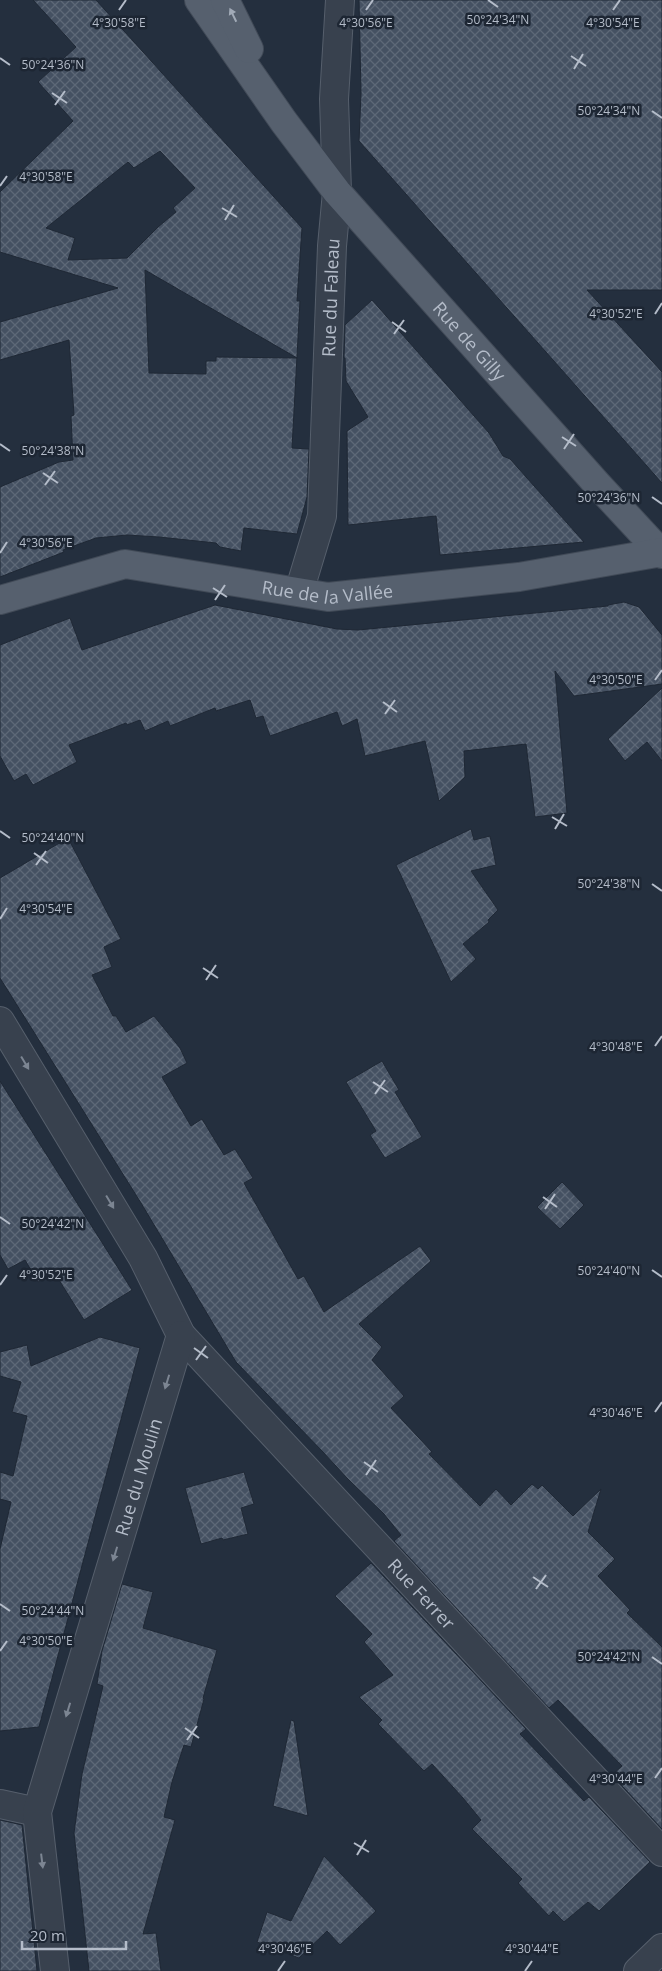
<svg xmlns="http://www.w3.org/2000/svg" width="662" height="1971" font-family="'Open Sans',sans-serif">
<style>
.building{fill:url(#building-cross-hatch);stroke:#1f2835;fill-rule:evenodd}
.lines{fill:none;stroke-linecap:round;stroke-linejoin:round}
.minor-casing{stroke:#565f6c;stroke-width:30}
.major-casing{stroke:#414a57;stroke-width:30}
.minor{stroke:#38414e;stroke-width:28}
.major{stroke:#56606e;stroke-width:28}
.oneway{fill:#a1aab7}
.oneway2{fill:#7c8592}
.ticks{fill:none;stroke:#b4bcc9;stroke-width:2}
.labels{text-anchor:middle;dominant-baseline:central;stroke-width:5;stroke-linejoin:round;paint-order:stroke}
.street-label{font-size:18px;fill:#b4bcc9;stroke:#1d2633}
.ticks-label{font-size:12px;text-anchor:middle;fill:#b4bcc9;stroke:#1d2633;stroke-width:5;stroke-linejoin:round;paint-order:stroke}
</style>
<defs>
<pattern id="building-cross-hatch" width="8" height="8" patternUnits="userSpaceOnUse" patternTransform="scale(1.25)"><rect width="8" height="8" fill="#455162"/><path d="M0 0l8 8M0 8l8-8" fill="none" stroke="#5d6877"/></pattern>
</defs>
<rect width="100%" height="100%" fill="#242f3e"/>
<!-- building -->
<path class="building" d="M33 0H96L302 228 297 301H300L292 448 309 449 307 497 297 534 244 528 241 551 220 547 216 543 159 537 127 535 96 538 63 550 64 552 0 577V487L59 462 73 460 71 416 74 415 69 340 0 360V322L118 288 0 252V192L73 121 38 82 76 47ZM160 151 195 188 173 208 176 212 158 227 127 258 68 260 75 238 46 228 128 162 134 168ZM145 270 297 358 216 357V361H206V374L149 373Z
M359 0H662V290H587L662 372V483L359 141 361 93Z
M372 300 489 433 503 456 510 459 584 542 440 555 436 516 348 525 347 431 368 417 346 381 345 358H344L345 325Z
M624 602 639 607 662 635V684L574 696 555 671 567 813 535 817 526 744 464 751 465 777 439 801 425 741 365 756 357 719 342 726 337 712 270 736 263 716 256 718 250 700 216 711 215 708 170 726 168 721 145 731 140 720 127 725 126 723 69 745 77 762 33 785 26 774 14 781 0 756V645L70 618 82 650 215 605 337 629 358 630 608 606V605Z
M662 688V761L647 742 625 761 608 739Z
M471 829 474 840 490 836 496 865 471 871 498 910 488 920 489 922 463 944 476 959 451 982 396 865Z
M68 838 121 939 104 947 112 967 92 975 113 1016H116L126 1032 154 1016 180 1048 187 1063 162 1077 191 1126 202 1119 224 1155 235 1149 253 1178 244 1183 298 1279 304 1276 324 1312 420 1246 431 1261 359 1324 382 1347 372 1360 404 1396 391 1408 432 1452 429 1454 480 1506 496 1489 511 1505 532 1484 538 1489 542 1485 573 1516 601 1489 588 1532 615 1559 598 1576 630 1610 627 1613 662 1647V1829L612 1775 622 1766 558 1700 549 1708 394 1541 401 1535 384 1514 348 1479 323 1452 236 1362 141 1203 0 978V878Z
M382 1061 399 1090 395 1092 422 1137 385 1158 370 1135 376 1131 346 1082Z
M0 1081 132 1290 84 1320 54 1272 38 1282 25 1260 8 1269 0 1255Z
M562 1182 584 1205 560 1229 537 1207Z
M100 1337 140 1348 39 1727 0 1731V1549L11 1502 0 1499V1472L13 1476 27 1416 12 1412 21 1382 0 1376V1352L27 1345 31 1366Z
M244 1472 254 1504 241 1508 248 1534 223 1540 222 1538 201 1544 185 1488Z
M371 1563 526 1729 520 1734 584 1801 589 1797 650 1862 599 1911 588 1902 564 1922 553 1911 549 1916 518 1883 522 1879 472 1829 481 1820 463 1798 432 1764 424 1771 378 1724 382 1720 359 1697 393 1675 364 1642 372 1634 335 1596Z
M122 1584 153 1592 143 1628 217 1650 203 1698 204 1699 191 1747 184 1745 172 1782 164 1817 175 1820 143 1934 156 1933 161 1971H89L74 1833 82 1774 103 1686 97 1684 102 1651Z
M291 1720 294 1721 308 1816 273 1806Z
M0 1820 22 1825 37 1971H0Z
M324 1856 376 1911 340 1945 327 1931 299 1958 257 1942 267 1912 291 1921Z"/>
<g class="lines">
<!-- minor casing -->
<g class="minor-casing">
<g id="minor">
<path id="s1" d="M299 592 322 516 332 246 337 192 334 99 340 0"/>
<path id="s2" d="M0 1021 143 1258 181 1335 662 1852"/>
<path d="M0 1804 37 1812"/>
<path id="s3" d="M55 1971 37 1812 181 1335"/>
<path d="M638 1971 662 1948"/>
</g>
</g>
<!-- major casing -->
<g class="major-casing">
<g id="major">
<path id="s4" d="M199 0 284 122 337 192 597 484 662 554"/>
<path d="M225 0 249 49"/>
<path id="s5" d="M0 600 125 564 328 597 519 577 662 552"/>
</g>
</g>
<!-- minor -->
<use href="#minor" class="minor"/>
<!-- major -->
<use href="#major" class="major"/>
</g>
<!-- one-way arrows -->
<defs><path id="oneway-solid" d="M-6-.8H1V-3.2L6.5 0L1 3.2V.8H-6Z" transform="scale(1.25)"/></defs>
<use class="oneway" href="#oneway-solid" transform="translate(233 15) rotate(-116)"/>
<g class="oneway2">
<use href="#oneway-solid" transform="translate(25 1063) rotate(59)"/>
<use href="#oneway-solid" transform="translate(110 1202) rotate(59)"/>
<use href="#oneway-solid" transform="translate(167 1382) rotate(107)"/>
<use href="#oneway-solid" transform="translate(115 1554) rotate(107)"/>
<use href="#oneway-solid" transform="translate(68 1710) rotate(107)"/>
<use href="#oneway-solid" transform="translate(42 1861) rotate(83)"/>
</g>
<!-- ticks -->
<path class="ticks" d="M488 0 498 7M119 10 126 0M366 10 373 0M613 10 620 0M571 56 586 66M0 58 10 65M574 69 583 54M52 93 67 103M55 105 65 91M652 111 662 118M0 186 7 176M222 208 237 217M225 220 234 205M655 314 662 303M392 322 406 332M394 334 404 320M562 437 576 446M0 444 10 451M564 449 574 434M43 473 58 483M45 485 55 471M652 497 662 504M0 553 7 542M213 588 227 597M215 600 225 585M655 680 662 670M383 702 397 712M385 714 395 700M552 817 567 826M555 829 564 814M0 831 10 838M34 853 48 863M36 865 46 851M652 884 662 891M0 919 7 908M203 968 218 978M206 980 216 965M655 1046 662 1036M373 1082 388 1092M375 1094 385 1080M543 1197 557 1207M545 1209 555 1194M0 1217 10 1224M652 1270 662 1277M0 1285 7 1275M194 1348 208 1358M196 1360 206 1346M655 1412 662 1402M364 1462 378 1472M366 1475 376 1460M533 1577 548 1587M536 1589 546 1575M0 1604 10 1611M0 1651 7 1641M652 1657 662 1664M185 1728 199 1738M187 1740 197 1726M655 1778 662 1768M354 1843 369 1852M357 1855 366 1840M278 1971 285 1961M525 1971 532 1961"/>
<g class="labels">
<!-- street labels -->
<g class="street-label">
<text stroke="none"><textPath href="#s1" startOffset="298">Rue du Faleau</textPath></text>
<text stroke="none"><textPath href="#s4" startOffset="436">Rue de Gilly</textPath></text>
<text stroke="none"><textPath href="#s5" startOffset="335">Rue de la Vallée</textPath></text>
<text stroke="none"><textPath href="#s3" startOffset="510">Rue du Moulin</textPath></text>
<text stroke="none"><textPath href="#s2" startOffset="716">Rue Ferrer</textPath></text>
</g>
</g>
<g class="ticks-label">
<text x="498" y="24">50°24'34"N</text>
<text x="119" y="27">4°30'58"E</text>
<text x="366" y="27">4°30'56"E</text>
<text x="613" y="27">4°30'54"E</text>
<text x="53" y="69">50°24'36"N</text>
<text x="609" y="115">50°24'34"N</text>
<text x="46" y="181">4°30'58"E</text>
<text x="616" y="318">4°30'52"E</text>
<text x="53" y="455">50°24'38"N</text>
<text x="609" y="502">50°24'36"N</text>
<text x="46" y="547">4°30'56"E</text>
<text x="616" y="684">4°30'50"E</text>
<text x="53" y="842">50°24'40"N</text>
<text x="609" y="888">50°24'38"N</text>
<text x="46" y="913">4°30'54"E</text>
<text x="616" y="1051">4°30'48"E</text>
<text x="53" y="1228">50°24'42"N</text>
<text x="609" y="1275">50°24'40"N</text>
<text x="46" y="1279">4°30'52"E</text>
<text x="616" y="1417">4°30'46"E</text>
<text x="53" y="1615">50°24'44"N</text>
<text x="46" y="1645">4°30'50"E</text>
<text x="609" y="1661">50°24'42"N</text>
<text x="616" y="1783">4°30'44"E</text>
<text x="285" y="1953">4°30'46"E</text>
<text x="532" y="1953">4°30'44"E</text>
</g>
<!-- scale -->
<path d="M22 1941v8h104v-8" fill="none" stroke="#b4bcc9" stroke-width="2.5"/>
<text x="30" y="1941" font-size="15" fill="#b4bcc9" stroke="#1d2633" stroke-width="4" paint-order="stroke">20 m</text>
</svg>
